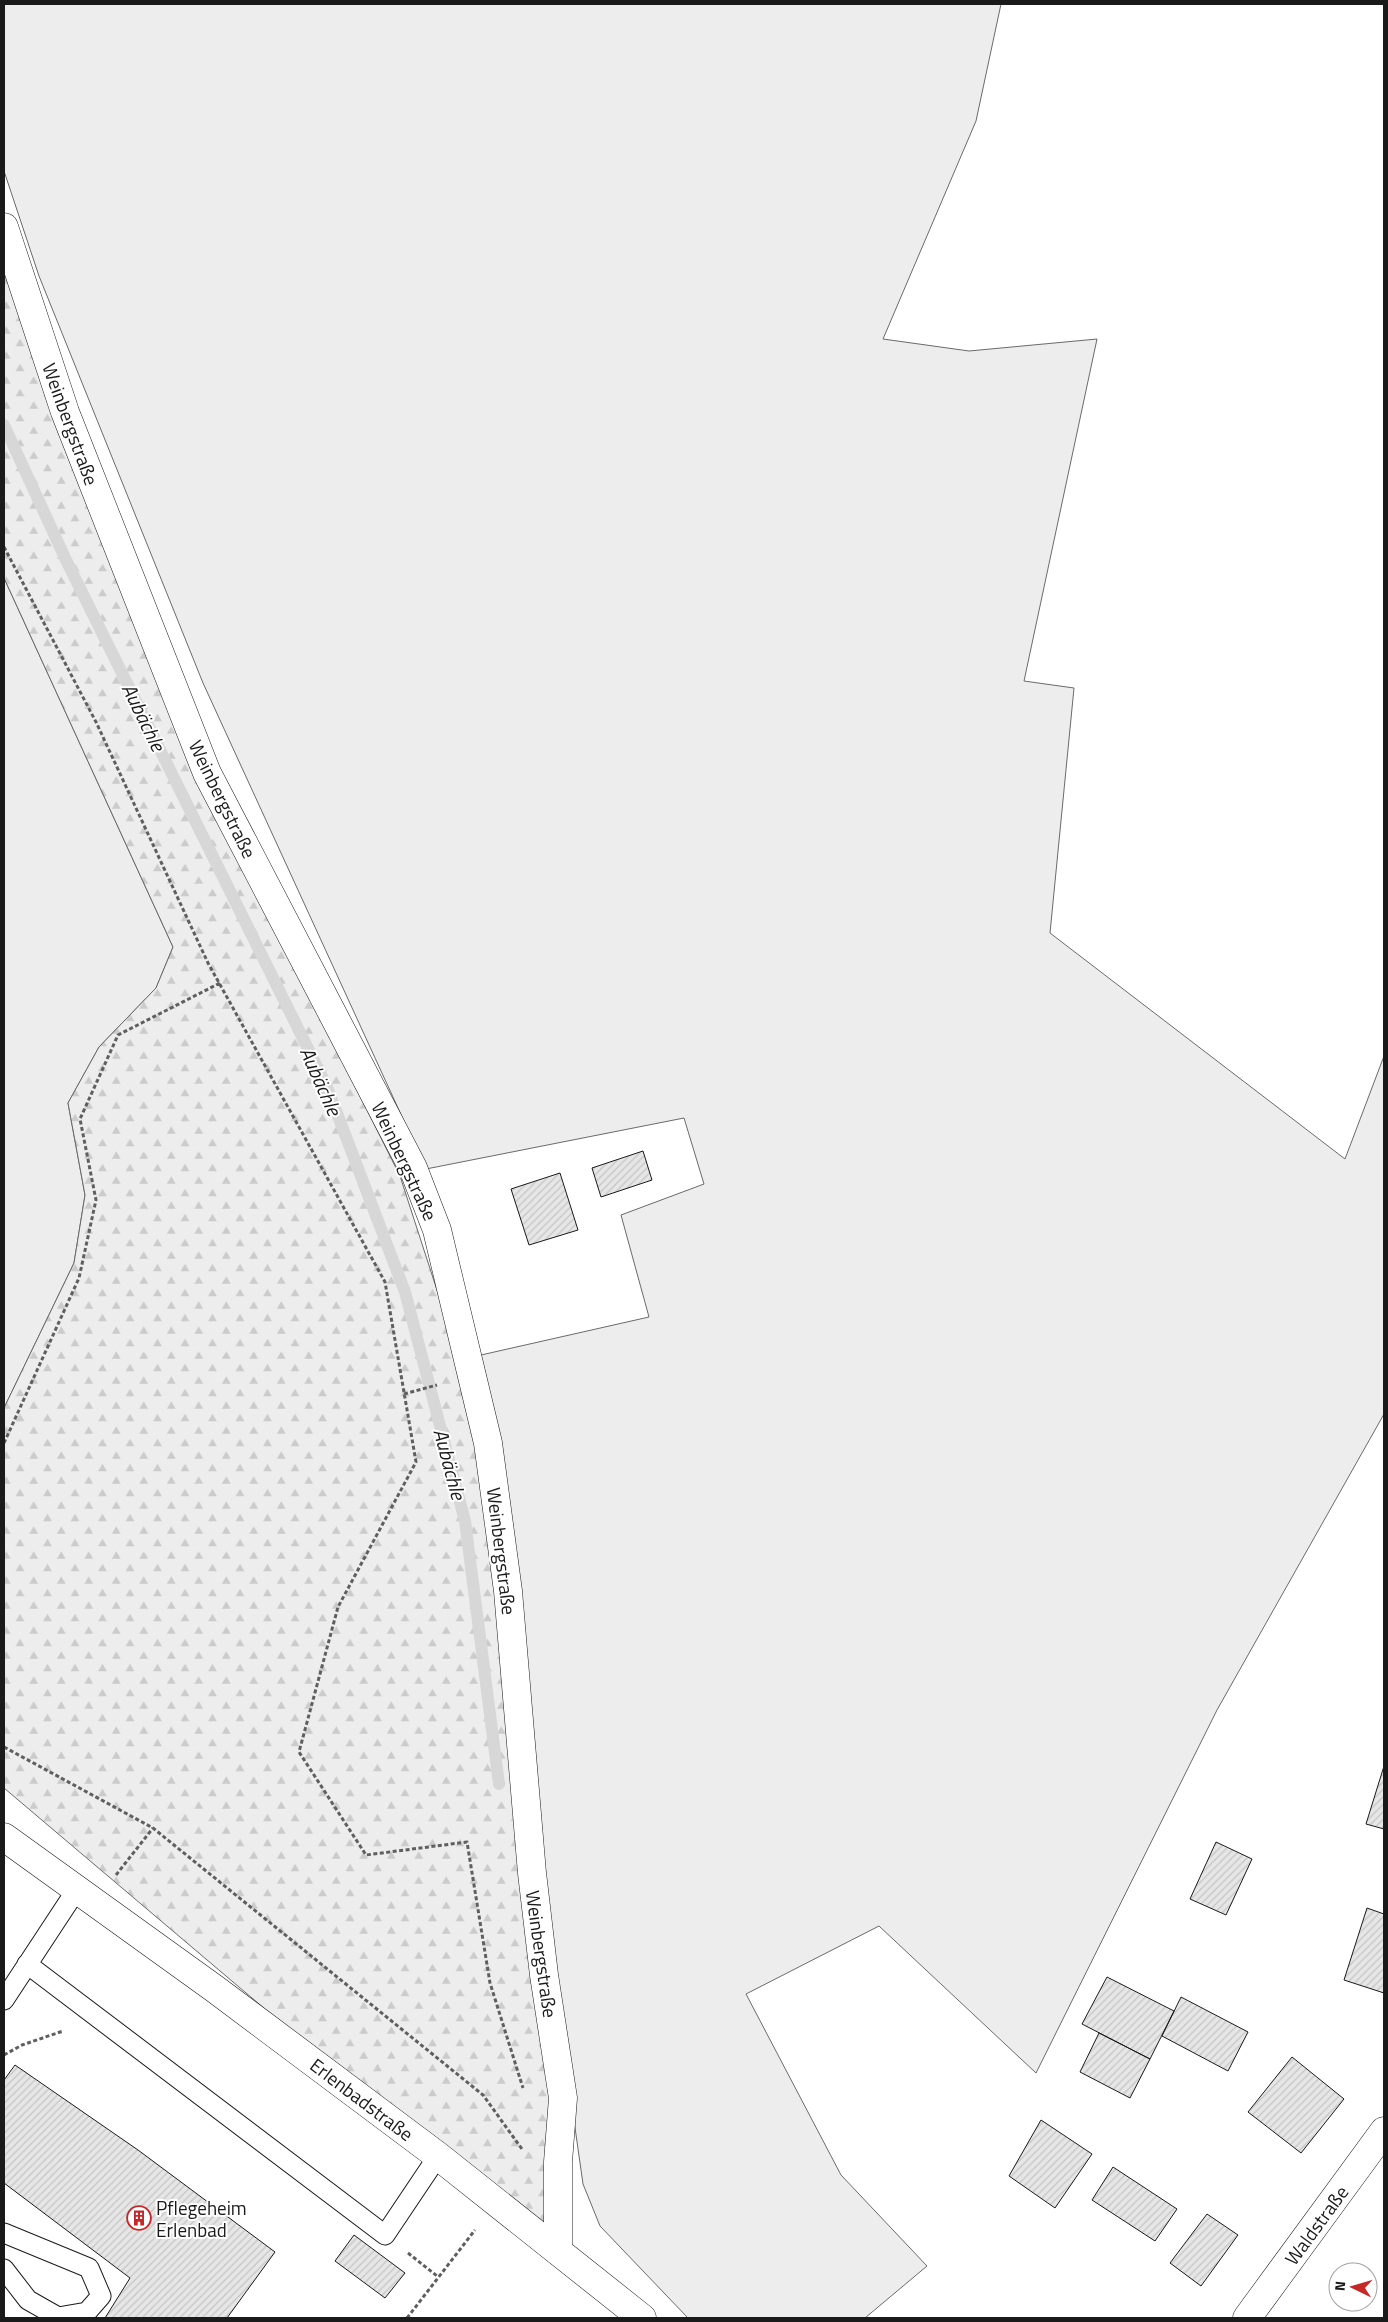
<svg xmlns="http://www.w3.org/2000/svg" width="1388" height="2322" font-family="'Titillium Web',sans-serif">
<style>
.green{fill:#ededed;stroke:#6a6a6a}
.forest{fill:url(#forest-firs);stroke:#6a6a6a}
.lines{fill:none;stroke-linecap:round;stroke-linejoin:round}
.stream{stroke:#d7d7d7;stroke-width:12}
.building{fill:url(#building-hatch);stroke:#1a1a1a}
.lane-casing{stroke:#1a1a1a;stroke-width:21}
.street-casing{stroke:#1a1a1a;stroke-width:29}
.secondary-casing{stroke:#1a1a1a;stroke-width:29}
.path{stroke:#5f5f5f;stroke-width:3;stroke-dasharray:4 2.5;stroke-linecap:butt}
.lane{stroke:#fff;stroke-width:19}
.street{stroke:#fff;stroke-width:28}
.secondary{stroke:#fff;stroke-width:28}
.labels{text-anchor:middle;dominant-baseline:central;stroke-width:4;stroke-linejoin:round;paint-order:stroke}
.street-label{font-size:19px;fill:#1a1a1a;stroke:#fff}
.poi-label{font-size:19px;fill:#1a1a1a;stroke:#fff;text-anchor:start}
.water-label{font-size:20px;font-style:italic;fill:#1a1a1a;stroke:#fff}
</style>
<defs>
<pattern id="forest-firs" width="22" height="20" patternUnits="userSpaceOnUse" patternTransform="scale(1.25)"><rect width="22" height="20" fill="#ededed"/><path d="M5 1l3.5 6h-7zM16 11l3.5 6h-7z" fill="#cbcbcb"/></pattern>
<pattern id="building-hatch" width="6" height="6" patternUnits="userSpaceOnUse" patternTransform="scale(1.25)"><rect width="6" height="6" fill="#e6e6e6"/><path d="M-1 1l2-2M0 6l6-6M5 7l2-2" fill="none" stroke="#c5c5c5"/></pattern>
</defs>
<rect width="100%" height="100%" fill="#fff"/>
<!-- green -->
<path class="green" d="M4 4H1001L976 121 883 339 969 351 1097 339 1024 681 1074 688 1050 933 1345 1159 1384 1056V1414L1217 1710 1036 2073 879 1926 746 1994 841 2175 927 2266 865 2318H688L600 2226 583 2184 549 1944 481 1355 649 1317 621 1215 704 1184 684 1118 426 1169 203 683 39 276 4 171Z
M4 578 173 947 156 988 99 1047 68 1103 85 1195 74 1263 4 1408Z"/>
<!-- forest -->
<path class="forest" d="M4 265 333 1042 400 1176 459 1358 509 1578 558 2142 546 2247 4 1788V1408L74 1263 85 1195 68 1103 99 1047 156 988 173 947 4 578Z"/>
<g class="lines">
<!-- stream -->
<path class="stream" d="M4 425 66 560 327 1087 405 1292 465 1521 499 1784"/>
</g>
<!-- building -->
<path class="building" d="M643 1151 652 1180 601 1197 592 1168Z
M560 1173 578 1230 529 1245 511 1189Z
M1384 1766V1829L1366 1824Z
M1216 1842 1252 1859 1226 1915 1190 1899Z
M1367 1908 1384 1914V1993L1344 1980Z
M1107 1977 1174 2011 1150 2059 1082 2024Z
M1181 1997 1248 2032 1228 2071 1162 2036Z
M1099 2033 1150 2059 1130 2098 1080 2072Z
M1292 2057 1344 2099 1301 2153 1248 2112Z
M15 2065 138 2150 275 2252 227 2318H105L130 2278 4 2183V2080Z
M1041 2120 1092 2154 1055 2208 1009 2176Z
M1113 2167 1177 2209 1155 2241 1092 2200Z
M1207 2214 1238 2235 1201 2286 1170 2263Z
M354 2235 405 2273 385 2298 335 2261Z"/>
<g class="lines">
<!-- lane casing -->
<g class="lane-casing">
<path id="lane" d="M27 1964 385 2235 438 2156
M4 2000 77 1889
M4 2233 89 2268 101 2296 87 2312 58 2317 28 2300 4 2269"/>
</g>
<!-- street casing -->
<g class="street-casing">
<path id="street" d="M4 227 65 412 207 773 413 1168 437 1230 488 1443 508 1591 532 1873 544 1975 563 2098 558 2162V2251
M1247 2318 1384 2131"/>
</g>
<!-- secondary casing -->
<g class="secondary-casing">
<path id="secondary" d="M4 1837 215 1989 438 2156 642 2318"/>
</g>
<!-- path -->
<path class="path" d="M4 547 96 722 208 963 385 1282 416 1462 338 1607 299 1752 366 1855 467 1842 490 1983 523 2088
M404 1394 437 1385
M4 1443 79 1278 96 1200 80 1119 118 1035 220 983
M4 1747 153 1828 483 2095 522 2149
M116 1875 153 1828
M4 2055 22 2045 63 2031
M408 2253 437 2276
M407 2318 475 2230"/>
<!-- lane -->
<use href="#lane" class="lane"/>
<!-- street -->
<use href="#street" class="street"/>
<!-- secondary -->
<use href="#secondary" class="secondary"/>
</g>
<!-- icons -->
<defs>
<g id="building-ring" transform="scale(1.25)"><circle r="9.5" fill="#fff" stroke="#c62828" stroke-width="1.5"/><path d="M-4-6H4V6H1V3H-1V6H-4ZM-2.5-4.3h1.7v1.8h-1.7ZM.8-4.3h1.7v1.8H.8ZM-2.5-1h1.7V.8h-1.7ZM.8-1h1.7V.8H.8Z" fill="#c62828"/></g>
</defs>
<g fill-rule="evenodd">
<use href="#building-ring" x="139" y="2218"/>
</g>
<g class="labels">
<!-- street labels -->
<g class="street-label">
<text transform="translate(71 424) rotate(70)">Weinbergstraße</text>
<text transform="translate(223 799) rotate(64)">Weinbergstraße</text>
<text transform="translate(405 1161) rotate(65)">Weinbergstraße</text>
<text transform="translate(502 1551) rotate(83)">Weinbergstraße</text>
<text transform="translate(542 1954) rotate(82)">Weinbergstraße</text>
<text transform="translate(362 2099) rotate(37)">Erlenbadstraße</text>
<text transform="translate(1316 2225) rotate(-54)">Waldstraße</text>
</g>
<!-- poi labels -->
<g class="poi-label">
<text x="156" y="2207">Pflegeheim<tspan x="156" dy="22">Erlenbad</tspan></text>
</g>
<!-- water labels -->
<g class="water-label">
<text transform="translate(144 717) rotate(64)">Aubächle</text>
<text transform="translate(321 1081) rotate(66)">Aubächle</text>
<text transform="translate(450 1464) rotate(75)">Aubächle</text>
</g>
</g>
<!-- border -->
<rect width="1388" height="2322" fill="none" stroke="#1a1a1a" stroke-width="10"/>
<!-- north arrow -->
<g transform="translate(1353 2287) rotate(275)"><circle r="24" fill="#ffffff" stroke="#a3a3a3"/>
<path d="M0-4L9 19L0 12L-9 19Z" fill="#c62828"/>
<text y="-8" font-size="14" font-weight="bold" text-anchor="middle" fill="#1a1a1a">N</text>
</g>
</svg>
